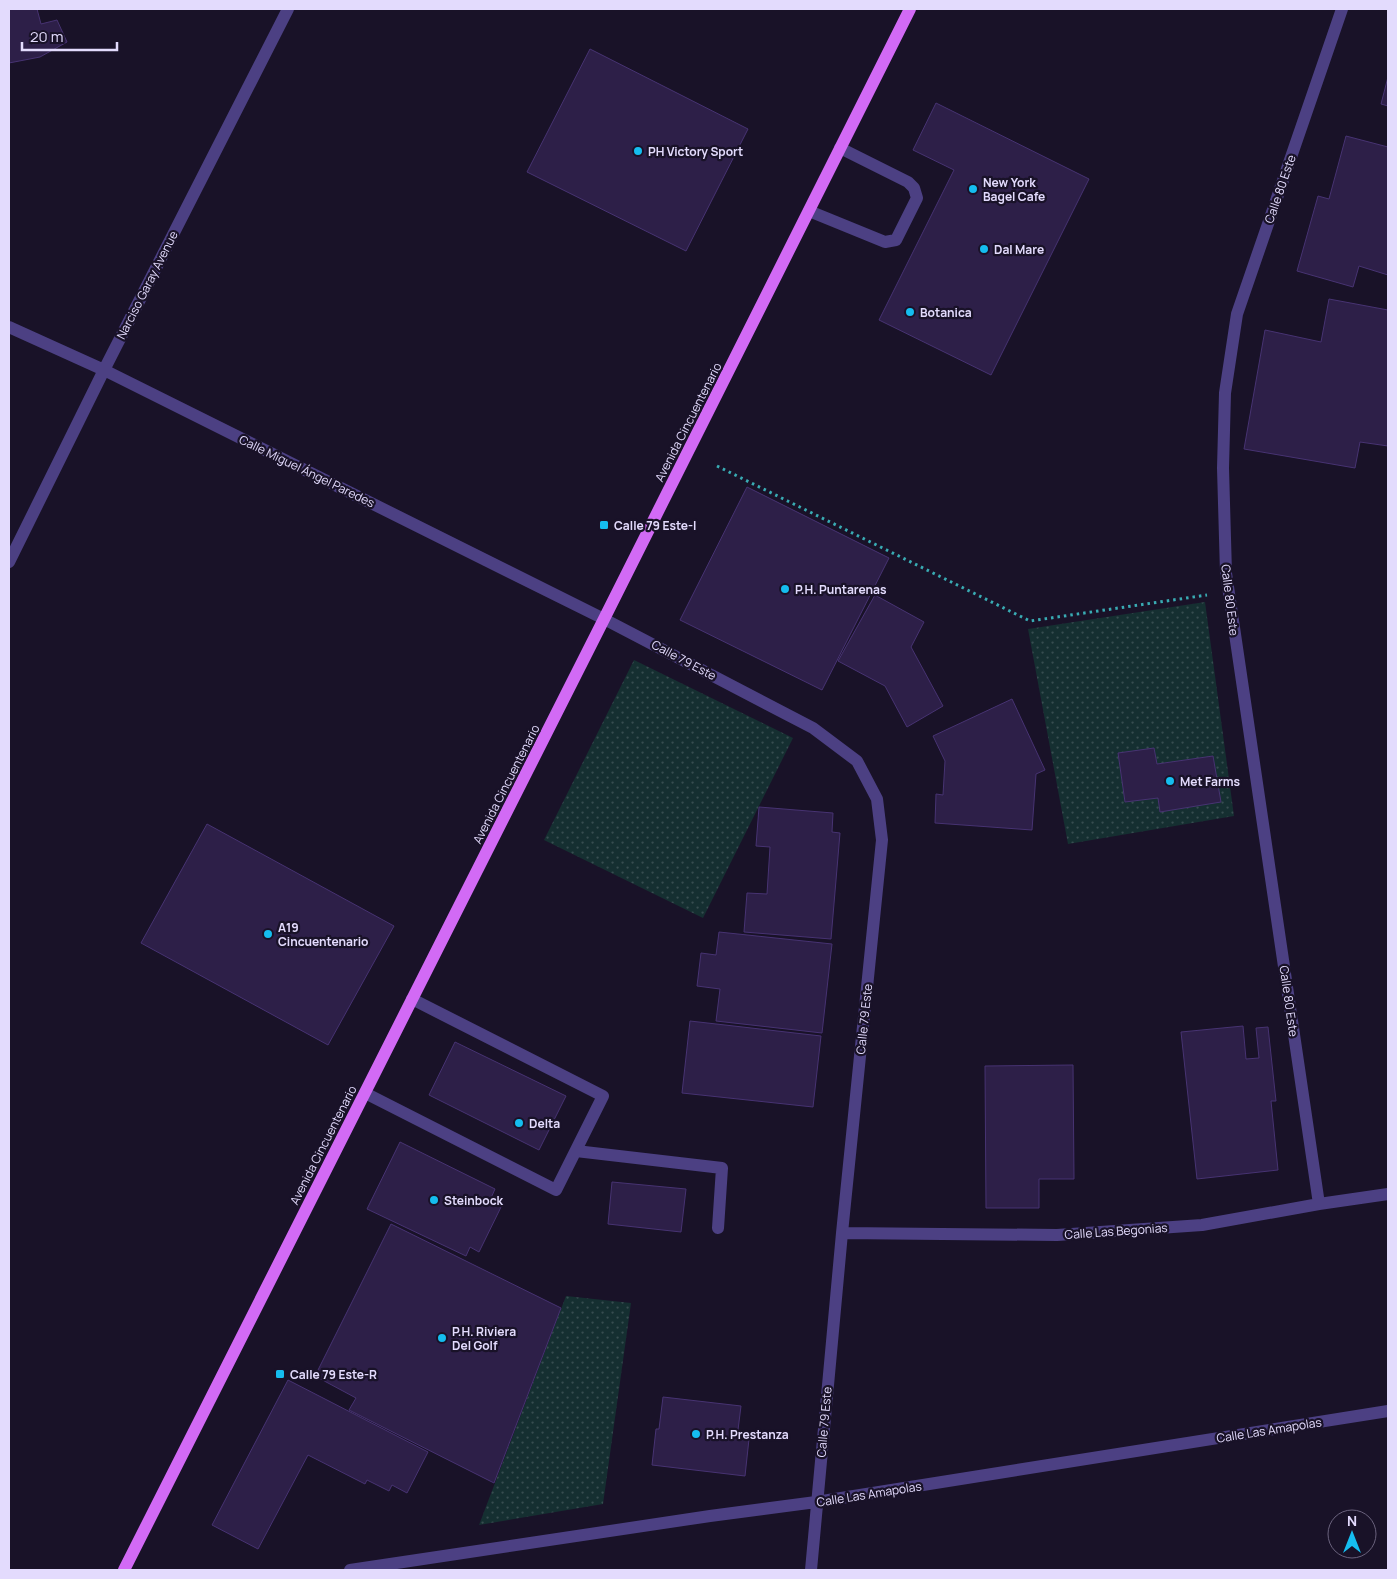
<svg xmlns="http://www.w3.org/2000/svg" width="1397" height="1579" font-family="Manrope,sans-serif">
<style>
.grass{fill:url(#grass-dots)}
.building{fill:#2d1f48;stroke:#473372}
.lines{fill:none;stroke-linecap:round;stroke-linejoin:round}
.path{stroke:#39abb3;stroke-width:3;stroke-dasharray:2.5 4;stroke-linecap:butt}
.service{stroke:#4c4083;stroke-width:12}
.minor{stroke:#4c4083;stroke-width:12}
.primary{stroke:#d26af5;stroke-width:12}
.poi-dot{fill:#15bdef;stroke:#191228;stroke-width:2}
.labels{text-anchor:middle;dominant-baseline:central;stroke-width:4.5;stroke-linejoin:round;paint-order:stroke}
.poi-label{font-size:12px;font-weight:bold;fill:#e3dbfd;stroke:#191228;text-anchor:start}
.street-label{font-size:12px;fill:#e3dbfd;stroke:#191228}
</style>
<defs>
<pattern id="grass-dots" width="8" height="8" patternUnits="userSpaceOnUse" patternTransform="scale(1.25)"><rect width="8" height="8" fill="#152f31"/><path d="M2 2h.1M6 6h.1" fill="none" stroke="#374d50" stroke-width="1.8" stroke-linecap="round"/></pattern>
</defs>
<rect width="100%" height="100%" fill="#191228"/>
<!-- grass -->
<path class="grass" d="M1205 602 1234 816 1068 844 1028 629Z
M634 660 793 738 703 918 544 840Z
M566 1296 631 1303 603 1504 479 1525Z"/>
<!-- building -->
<path class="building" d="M9 9H37L41 24 57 20 67 42 40 57 9 63Z
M590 49 748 129 686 251 527 172Z
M1388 77V106L1381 104Z
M936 103 1089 179 991 375 879 320 954 170 913 150Z
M1346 136 1388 147V275L1359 266 1353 287 1297 271 1318 196 1329 199Z
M1329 299 1388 310V446L1360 442 1355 468 1244 449 1265 330 1321 342Z
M747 487 889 558 822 690 680 620Z
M875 595 924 622 911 647 943 706 907 727 885 686 838 661Z
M1012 699 1045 770 1036 774 1032 830 935 823 936 794 943 795 945 761 933 736Z
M1154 748 1157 764 1213 756 1221 802 1160 812 1158 798 1125 802 1118 753Z
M759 807 833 813 832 832 840 833 831 939 744 932 747 893 767 894 770 847 756 846Z
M207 824 394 926 328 1045 141 943Z
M719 932 832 944 822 1033 716 1021 720 989 697 986 701 953 716 955Z
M690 1021 821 1036 813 1107 682 1093Z
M1243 1026 1246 1059 1259 1058 1256 1028 1268 1027 1276 1101H1271L1278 1170 1197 1179 1181 1032Z
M455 1042 566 1096 539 1150 429 1095Z
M1073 1065 1074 1179H1039V1208H986L985 1066Z
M400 1142 495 1189 491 1198 503 1203 479 1252 470 1247 466 1256 367 1209Z
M612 1182 686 1189 681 1232 608 1224Z
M391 1224 561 1308 494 1483 349 1410 356 1398 315 1376Z
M288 1380 428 1452 407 1493 392 1485 389 1491 367 1480 365 1484 308 1455 258 1549 212 1525Z
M663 1397 741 1406 737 1438 749 1439 745 1476 652 1465 656 1429H659Z"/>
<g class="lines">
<!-- path -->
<path class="path" d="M717 466 1030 621 1207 595"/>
<!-- service -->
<path class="service" d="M809 211 885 242 896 240 917 198 914 188 908 182 840 148
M365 1093 556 1190 603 1096 412 999
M576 1151 722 1168 718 1228"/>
<!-- minor -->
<path class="minor" d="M9 327 104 370 604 619 813 728 857 761 877 799 882 840 842 1233 811 1570
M9 562 104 370 288 9
M1319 1204 1226 573 1223 468 1225 393 1237 314 1342 9
M842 1233 1057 1235 1202 1225 1319 1204 1388 1194
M350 1570 710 1516 816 1502 1388 1411"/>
<!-- primary -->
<path class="primary" d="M124 1570 604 619 910 9"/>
</g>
<!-- markers -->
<g class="poi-dot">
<circle cx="638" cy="151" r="5"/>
<circle cx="973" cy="189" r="5"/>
<circle cx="984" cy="249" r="5"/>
<circle cx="910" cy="312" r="5"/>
<rect x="599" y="520" width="10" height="10" rx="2.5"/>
<circle cx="785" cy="589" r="5"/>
<circle cx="1170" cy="781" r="5"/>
<circle cx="268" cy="934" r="5"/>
<circle cx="519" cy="1123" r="5"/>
<circle cx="434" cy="1200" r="5"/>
<circle cx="442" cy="1338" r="5"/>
<rect x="275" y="1369" width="10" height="10" rx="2.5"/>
<circle cx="696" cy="1434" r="5"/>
</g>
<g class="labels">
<!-- poi labels -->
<g class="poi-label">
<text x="648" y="151">PH Victory Sport</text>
<text x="983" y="182">New York<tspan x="983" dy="14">Bagel Cafe</tspan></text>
<text x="994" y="249">Dal Mare</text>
<text x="920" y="312">Botanica</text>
<text x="614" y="525">Calle 79 Este-I</text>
<text x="795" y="589">P.H. Puntarenas</text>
<text x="1180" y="781">Met Farms</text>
<text x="278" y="927">A19<tspan x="278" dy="14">Cincuentenario</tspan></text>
<text x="529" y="1123">Delta</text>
<text x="444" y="1200">Steinbock</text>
<text x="452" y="1331">P.H. Riviera<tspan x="452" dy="14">Del Golf</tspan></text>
<text x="290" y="1374">Calle 79 Este-R</text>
<text x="706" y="1434">P.H. Prestanza</text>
</g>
<!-- street labels -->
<g class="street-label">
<text transform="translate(1280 189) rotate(-71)">Calle 80 Este</text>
<text transform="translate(147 285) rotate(-63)">Narciso Garay Avenue</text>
<text transform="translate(688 422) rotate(-63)">Avenida Cincuentenario</text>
<text transform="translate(307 471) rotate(26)">Calle Miguel Ángel Paredes</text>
<text transform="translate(1230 600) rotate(83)">Calle 80 Este</text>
<text transform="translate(684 660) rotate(28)">Calle 79 Este</text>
<text transform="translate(506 784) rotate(-63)">Avenida Cincuentenario</text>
<text transform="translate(1289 1001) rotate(82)">Calle 80 Este</text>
<text transform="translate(864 1019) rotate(-84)">Calle 79 Este</text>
<text transform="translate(323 1145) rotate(-63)">Avenida Cincuentenario</text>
<text transform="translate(1116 1231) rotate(-4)">Calle Las Begonias</text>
<text transform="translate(824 1422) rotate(-85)">Calle 79 Este</text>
<text transform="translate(1269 1430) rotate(-9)">Calle Las Amapolas</text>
<text transform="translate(869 1494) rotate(-9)">Calle Las Amapolas</text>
</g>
</g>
<!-- border -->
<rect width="1397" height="1579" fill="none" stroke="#e3dbfd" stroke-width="20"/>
<!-- north arrow -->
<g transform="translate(1352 1534)"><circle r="24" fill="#191228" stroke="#6a627d"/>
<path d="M0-4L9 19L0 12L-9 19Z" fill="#15bdef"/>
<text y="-8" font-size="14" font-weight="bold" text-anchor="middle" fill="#e3dbfd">N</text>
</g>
<!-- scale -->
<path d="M22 42v8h95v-8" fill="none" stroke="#e3dbfd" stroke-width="2.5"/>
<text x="30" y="42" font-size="15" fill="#e3dbfd" stroke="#191228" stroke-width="4" paint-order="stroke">20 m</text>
</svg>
